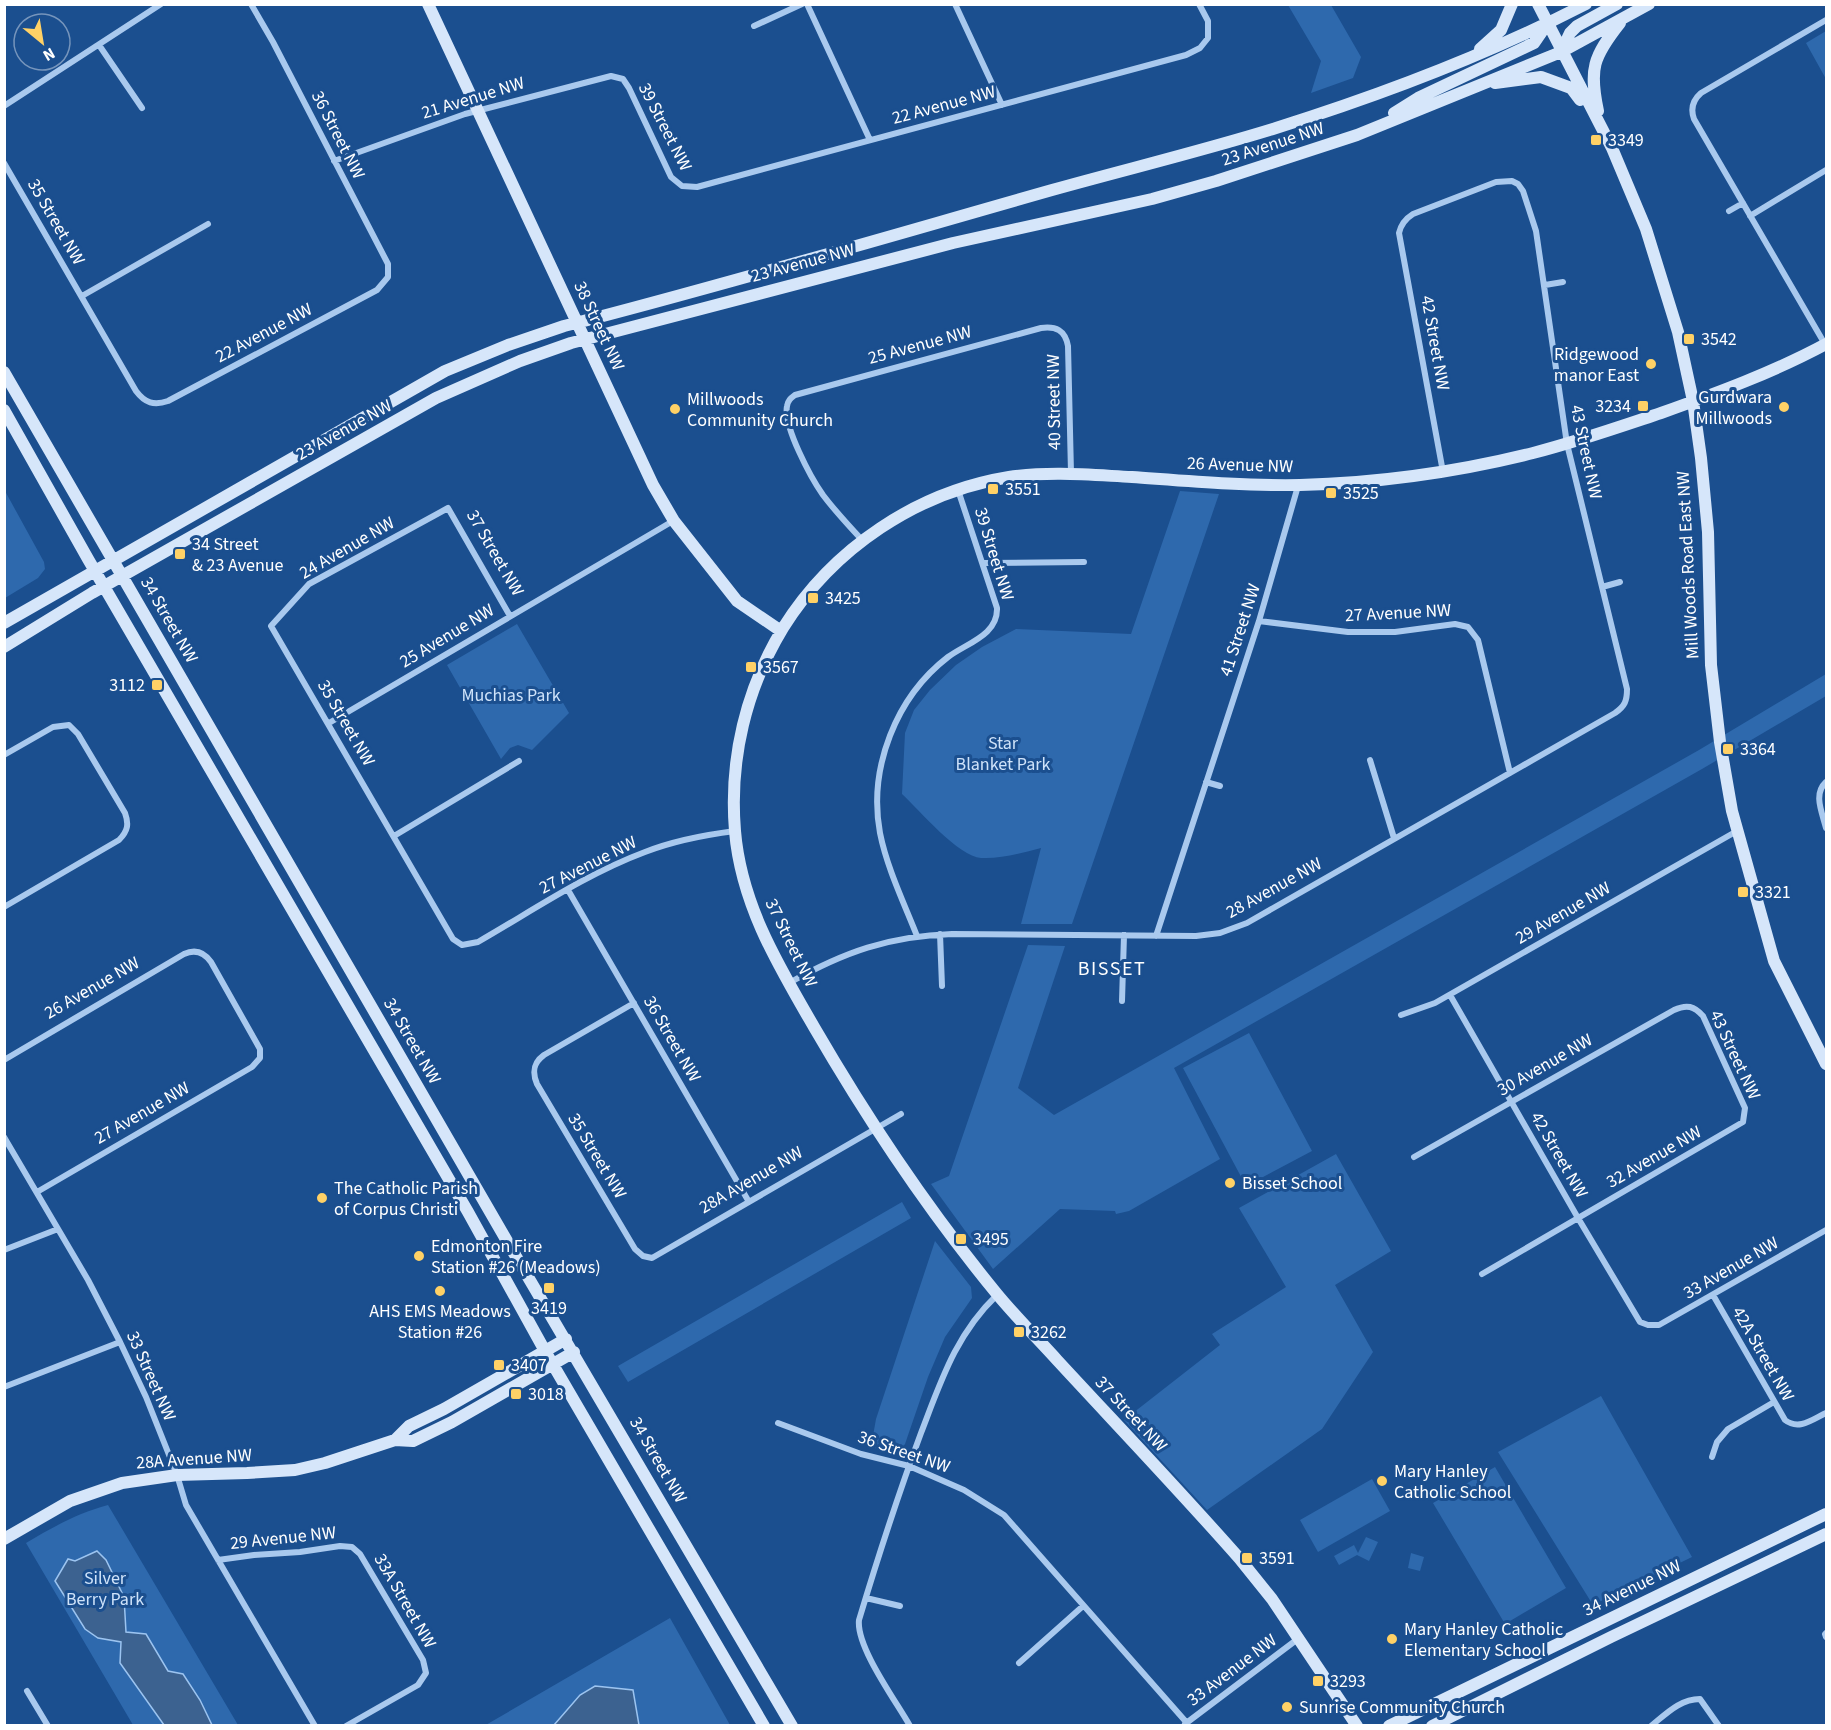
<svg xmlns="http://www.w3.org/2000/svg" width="1831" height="1730" font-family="'Source Sans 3',sans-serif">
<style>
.green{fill:#2e69ad}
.water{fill:#3c6290;stroke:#9cc4f0;stroke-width:1.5}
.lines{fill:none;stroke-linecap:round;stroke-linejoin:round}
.street{stroke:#a9c9ee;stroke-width:6}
.secondary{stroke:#d6e6fa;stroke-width:12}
.poi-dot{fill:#ffd166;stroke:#1b4f8f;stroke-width:2}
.labels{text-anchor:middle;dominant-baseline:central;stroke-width:6;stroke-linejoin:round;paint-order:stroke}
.street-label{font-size:18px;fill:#fff;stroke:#1b4f8f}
.poi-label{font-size:18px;fill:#fff;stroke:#1b4f8f;text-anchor:start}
.park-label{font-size:18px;fill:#cfe3fa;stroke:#1b4f8f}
.neighbourhood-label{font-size:20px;letter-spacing:1.5px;fill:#fff;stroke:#1b4f8f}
</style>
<rect width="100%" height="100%" fill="#1b4f8f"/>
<!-- green -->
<path class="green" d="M1288 5H1331L1361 57 1353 78 1311 93 1321 61Z
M1826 31V79L1806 43Z
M5 491 44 562 45 569 38 578 5 598Z
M1180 491 1219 494 1072 924H1021L1041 848C1022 853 1001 859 981 858 959 857 919 810 902 794L905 733 914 710 930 690 956 665 982 647 1016 629 1131 634Z
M517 624 569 713 532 750 518 745 510 748 501 759 447 665Z
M1826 674V696L1702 769 1174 1068 1220 1159 1129 1211 1116 1214 1115 1211 1060 1209 993 1269 931 1184 949 1176 1028 945 1065 946 1018 1088 1054 1115 1699 750Z
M1249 1033 1312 1151 1246 1186 1183 1068Z
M1336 1154 1391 1251 1335 1285 1373 1352 1322 1429 1207 1510 1124 1420 1220 1345 1212 1334 1286 1287 1239 1208Z
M902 1202 911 1218 628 1382 618 1366Z
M935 1241 971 1287 972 1298 945 1337 928 1377 905 1444C896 1457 884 1450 871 1447L876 1419Z
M1601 1396 1692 1557 1593 1605 1498 1452Z
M1495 1467 1566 1588 1505 1624 1433 1503Z
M1372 1479 1390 1511 1318 1552 1300 1520Z
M108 1505 238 1725H133L26 1543C53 1527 78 1513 108 1505Z
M1366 1537 1378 1542 1369 1561 1357 1555 1339 1565 1334 1556 1354 1545 1358 1553Z
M1411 1553 1424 1557 1420 1571 1408 1568Z
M670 1618 730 1725 484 1726Z"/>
<!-- water -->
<path class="water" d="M97 1551 106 1560 124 1597 126 1632 146 1634 168 1671 183 1674 200 1700 212 1725H164L120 1663 121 1642 98 1638 85 1629 55 1581 68 1559 75 1561Z
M595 1686 633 1690 639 1725H554L580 1695Z"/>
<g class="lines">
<!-- street -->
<path class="street" d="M807 4 870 140
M955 4 1002 105
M754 26 802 4
M99 45 142 108
M4 106 161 4
M334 161 465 114 611 76 623 79 629 88 671 177 682 186 697 187 1186 55 1200 48 1208 38V21L1199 4
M4 163 136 391C145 403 154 406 168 401L377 290 388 277V264L273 42 251 4
M1729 211 1743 203
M1750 216 1826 170
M1545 285 1563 282
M82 296 208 224
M1826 346 1694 119C1690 108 1693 100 1701 93L1826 20
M863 541C849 526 835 511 823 495 811 478 783 426 787 406 788 400 791 398 795 395L1041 328C1056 326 1065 330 1068 346L1071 473
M983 563 1084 562
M1602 587 1620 582
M510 616 448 508 309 584 271 626 453 939 462 945 478 942C532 911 586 874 645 852 673 841 704 835 735 831
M1259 621 1348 632H1395L1455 624 1468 627 1478 640 1510 773
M329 723 673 521
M4 755 53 727 69 725 78 734 125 813C129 824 128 831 119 840L4 907
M1370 760 1394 838
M1206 782 1220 786
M1826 782C1813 794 1822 812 1826 828
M394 836 519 761
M568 890 749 1202
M940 934 942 986
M917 936C904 903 887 868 880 833 868 768 896 697 948 657 967 643 998 635 997 608L958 490
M1156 936 1259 621 1298 486
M789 983C844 952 889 936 952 934L1196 936 1220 933 1247 923 1615 713C1625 706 1627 701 1627 689L1567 444 1536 231 1523 191 1518 184 1512 181 1496 182 1413 214C1405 219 1401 224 1399 233L1443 472
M1450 995 1578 1218 1640 1322 1648 1325H1659L1826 1230
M1122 1001 1124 935
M634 1003 544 1055C533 1063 532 1072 537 1084L635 1249 643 1256 652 1258 901 1114
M1401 1015 1435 1003 1737 831
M4 1060 184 954C195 949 204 952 211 962L260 1049V1058L252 1067 37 1192
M4 1137 88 1280 120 1342 146 1397 177 1475 186 1505 315 1726
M1414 1157 1674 1010C1687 1004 1694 1006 1703 1016L1745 1108 1743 1122 1482 1274
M4 1250 58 1229
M1713 1295 1785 1420C1799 1431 1813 1419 1826 1413
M4 1387 120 1342
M778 1423 861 1454 909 1466 964 1490 1004 1515 1187 1723
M1712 1457 1717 1442 1728 1429 1774 1402
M218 1560 254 1555 300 1552 340 1546 352 1547 360 1554 423 1660 426 1673 418 1685 346 1726
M866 1598 900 1606
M1826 1633 1825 1634 1826 1637
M1019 1663 1083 1606
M27 1691 48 1726
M1185 1724 1299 1638
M910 1726C896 1701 856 1647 859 1620 878 1557 898 1495 921 1433 941 1381 956 1334 997 1295
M1651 1726C1666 1714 1680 1699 1700 1699L1719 1726"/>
<!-- secondary -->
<path class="secondary" d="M428 4 653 485 674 521 737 601 781 631
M1538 4 1612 148 1646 229 1678 332 1693 401 1701 458 1708 532 1711 665 1720 742 1732 811 1774 961 1826 1064
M1480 49 1501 30 1512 4
M1561 52 1570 33 1577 26 1617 4
M1495 83 1541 77 1571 88 1580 100
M1598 111C1589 69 1593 57 1620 23
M1394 113 1418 98 1534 43 1547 24
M4 372 518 1260 792 1726
M4 410 88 559 468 1212 545 1351 764 1726
M4 623 445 371 508 345 564 326C728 284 890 236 1052 190 1127 169 1202 151 1276 128 1381 95 1487 55 1586 4
M4 647 92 593 436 398 520 361 571 343 953 243 1152 199 1216 181 1357 135 1561 52 1649 4
M395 1440 409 1426 444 1409 566 1339
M4 1539 70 1501 122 1483 177 1475 247 1473 295 1470 325 1463 395 1440 413 1441 452 1422 574 1352
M1357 1726 1272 1599 1239 1558C1180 1491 1118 1426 1057 1360 1037 1338 1016 1317 997 1294 928 1210 868 1120 814 1027 778 965 741 904 735 831 729 759 746 689 783 628 833 548 917 492 1009 477 1051 471 1091 475 1132 477 1188 481 1244 486 1300 485 1378 483 1457 472 1533 453 1576 442 1619 427 1661 413 1717 393 1774 372 1826 344
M1389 1726 1826 1514
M1432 1726 1611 1637 1826 1534"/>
</g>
<!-- markers -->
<g class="poi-dot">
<rect x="1590" y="134" width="12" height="12" rx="3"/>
<rect x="1683" y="333" width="12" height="12" rx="3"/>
<circle cx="1651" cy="364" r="6"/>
<rect x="1637" y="400" width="12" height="12" rx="3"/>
<circle cx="1784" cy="407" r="6"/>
<circle cx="675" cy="409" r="6"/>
<rect x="987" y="483" width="12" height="12" rx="3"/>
<rect x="1325" y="487" width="12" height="12" rx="3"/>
<rect x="174" y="548" width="12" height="12" rx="3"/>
<rect x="807" y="592" width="12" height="12" rx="3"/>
<rect x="745" y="661" width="12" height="12" rx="3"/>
<rect x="151" y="679" width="12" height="12" rx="3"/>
<rect x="1722" y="743" width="12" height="12" rx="3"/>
<rect x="1737" y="886" width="12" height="12" rx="3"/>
<circle cx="1230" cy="1183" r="6"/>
<circle cx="322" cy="1198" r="6"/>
<rect x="955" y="1233" width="12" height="12" rx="3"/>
<circle cx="419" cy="1256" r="6"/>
<rect x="543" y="1282" width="12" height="12" rx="3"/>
<circle cx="440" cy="1291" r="6"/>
<rect x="1013" y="1326" width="12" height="12" rx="3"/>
<rect x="493" y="1359" width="12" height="12" rx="3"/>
<rect x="510" y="1388" width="12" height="12" rx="3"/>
<circle cx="1382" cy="1481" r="6"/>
<rect x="1241" y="1552" width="12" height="12" rx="3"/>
<circle cx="1392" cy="1639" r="6"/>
<rect x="1312" y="1675" width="12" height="12" rx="3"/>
<circle cx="1287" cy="1707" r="6"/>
</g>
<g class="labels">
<!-- street labels -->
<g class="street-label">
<text transform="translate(473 98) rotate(-17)">21 Avenue NW</text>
<text transform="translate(944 105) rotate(-15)">22 Avenue NW</text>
<text transform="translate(665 127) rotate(63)">39 Street NW</text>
<text transform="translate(338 135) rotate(63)">36 Street NW</text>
<text transform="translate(1273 144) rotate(-18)">23 Avenue NW</text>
<text transform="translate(56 222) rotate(60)">35 Street NW</text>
<text transform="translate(803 263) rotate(-15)">23 Avenue NW</text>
<text transform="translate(599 326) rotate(65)">38 Street NW</text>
<text transform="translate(264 333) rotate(-28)">22 Avenue NW</text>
<text transform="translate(1435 343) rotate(80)">42 Street NW</text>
<text transform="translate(920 345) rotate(-15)">25 Avenue NW</text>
<text transform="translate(1054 402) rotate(-91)">40 Street NW</text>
<text transform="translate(344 430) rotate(-29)">23 Avenue NW</text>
<text transform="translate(1586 452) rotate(78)">43 Street NW</text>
<text transform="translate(1240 465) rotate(2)">26 Avenue NW</text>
<text transform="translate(347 548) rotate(-30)">24 Avenue NW</text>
<text transform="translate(495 553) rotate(60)">37 Street NW</text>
<text transform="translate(994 554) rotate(73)">39 Street NW</text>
<text transform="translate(1688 565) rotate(-93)">Mill Woods Road East NW</text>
<text transform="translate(1398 613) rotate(-3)">27 Avenue NW</text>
<text transform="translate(169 620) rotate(60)">34 Street NW</text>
<text transform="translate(1240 630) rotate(-72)">41 Street NW</text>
<text transform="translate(447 636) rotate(-31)">25 Avenue NW</text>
<text transform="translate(346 723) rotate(60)">35 Street NW</text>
<text transform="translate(588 865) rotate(-27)">27 Avenue NW</text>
<text transform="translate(1274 888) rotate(-29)">28 Avenue NW</text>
<text transform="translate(1563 913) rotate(-30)">29 Avenue NW</text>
<text transform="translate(791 943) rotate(64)">37 Street NW</text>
<text transform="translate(92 988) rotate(-30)">26 Avenue NW</text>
<text transform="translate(672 1039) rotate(60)">36 Street NW</text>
<text transform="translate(412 1041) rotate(60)">34 Street NW</text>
<text transform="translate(1735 1055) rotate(65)">43 Street NW</text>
<text transform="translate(1545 1065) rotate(-30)">30 Avenue NW</text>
<text transform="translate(142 1113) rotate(-30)">27 Avenue NW</text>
<text transform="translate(1559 1155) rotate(60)">42 Street NW</text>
<text transform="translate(597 1156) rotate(59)">35 Street NW</text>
<text transform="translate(1654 1157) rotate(-30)">32 Avenue NW</text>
<text transform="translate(751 1180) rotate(-30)">28A Avenue NW</text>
<text transform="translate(1731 1268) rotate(-30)">33 Avenue NW</text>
<text transform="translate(1763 1354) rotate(60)">42A Street NW</text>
<text transform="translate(151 1376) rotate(66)">33 Street NW</text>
<text transform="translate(1131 1414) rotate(47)">37 Street NW</text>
<text transform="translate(904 1452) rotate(19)">36 Street NW</text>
<text transform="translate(194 1459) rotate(-4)">28A Avenue NW</text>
<text transform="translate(658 1460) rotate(60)">34 Street NW</text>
<text transform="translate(283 1538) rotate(-6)">29 Avenue NW</text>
<text transform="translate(1632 1588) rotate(-26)">34 Avenue NW</text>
<text transform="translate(405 1601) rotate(60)">33A Street NW</text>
<text transform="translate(1232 1670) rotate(-37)">33 Avenue NW</text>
</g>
<!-- poi labels -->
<g class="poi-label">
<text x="1608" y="140">3349</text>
<text x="1701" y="339">3542</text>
<text x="1639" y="354" text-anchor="end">Ridgewood<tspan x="1639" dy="21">manor East</tspan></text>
<text x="1772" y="397" text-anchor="end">Gurdwara<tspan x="1772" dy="21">Millwoods</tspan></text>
<text x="687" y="399">Millwoods<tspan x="687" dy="21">Community Church</tspan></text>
<text x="1631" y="406" text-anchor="end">3234</text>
<text x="1005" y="489">3551</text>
<text x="1343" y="493">3525</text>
<text x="192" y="544">34 Street<tspan x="192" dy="21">&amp; 23 Avenue</tspan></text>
<text x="825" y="598">3425</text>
<text x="763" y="667">3567</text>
<text x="145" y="685" text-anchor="end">3112</text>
<text x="1740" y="749">3364</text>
<text x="1755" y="892">3321</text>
<text x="1242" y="1183">Bisset School</text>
<text x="334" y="1188">The Catholic Parish<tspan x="334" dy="21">of Corpus Christi</tspan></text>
<text x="973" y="1239">3495</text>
<text x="431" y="1246">Edmonton Fire<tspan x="431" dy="21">Station #26 (Meadows)</tspan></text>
<text x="549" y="1308" text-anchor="middle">3419</text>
<text x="440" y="1311" text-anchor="middle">AHS EMS Meadows<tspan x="440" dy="21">Station #26</tspan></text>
<text x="1031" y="1332">3262</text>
<text x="511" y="1365">3407</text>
<text x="528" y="1394">3018</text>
<text x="1394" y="1471">Mary Hanley<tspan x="1394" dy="21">Catholic School</tspan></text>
<text x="1259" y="1558">3591</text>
<text x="1404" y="1629">Mary Hanley Catholic<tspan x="1404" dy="21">Elementary School</tspan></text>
<text x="1330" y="1681">3293</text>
<text x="1299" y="1707">Sunrise Community Church</text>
</g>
<!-- park labels -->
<g class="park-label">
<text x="511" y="695">Muchias Park</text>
<text x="1003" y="743">Star<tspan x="1003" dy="21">Blanket Park</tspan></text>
<text x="105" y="1578">Silver<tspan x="105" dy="21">Berry Park</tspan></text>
</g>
<!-- neighbourhood labels -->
<g class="neighbourhood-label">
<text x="1112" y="969">BISSET</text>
</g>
</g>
<!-- border -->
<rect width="1831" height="1730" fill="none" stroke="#ffffff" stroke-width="12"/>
<!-- north arrow -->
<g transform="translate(42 42) rotate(150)"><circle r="28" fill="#1b4f8f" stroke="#7695bc" stroke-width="1.5"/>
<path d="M0-4.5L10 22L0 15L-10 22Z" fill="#ffd166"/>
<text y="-9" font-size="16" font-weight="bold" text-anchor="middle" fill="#ffffff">N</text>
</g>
</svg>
